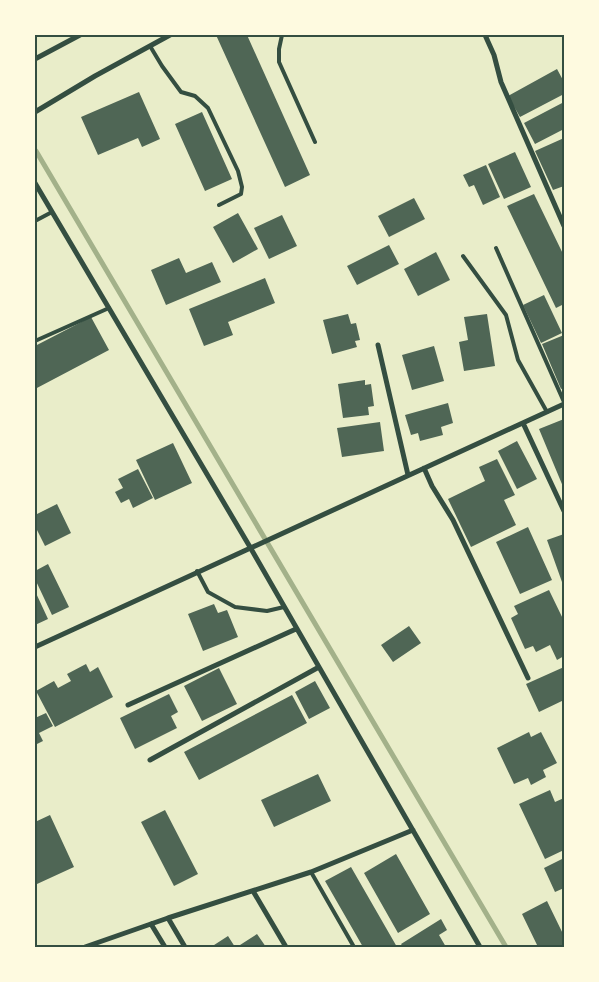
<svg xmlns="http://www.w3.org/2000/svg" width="599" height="982" font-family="Commissioner,sans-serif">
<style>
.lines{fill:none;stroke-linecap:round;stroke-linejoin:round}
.stream{stroke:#a3b18a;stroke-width:5}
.building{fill:#4f6655}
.service{stroke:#344e41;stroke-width:4}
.minor{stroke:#344e41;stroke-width:5}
.neatline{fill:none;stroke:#344e41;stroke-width:2}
</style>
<rect width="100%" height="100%" fill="#e9edc9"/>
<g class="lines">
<!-- stream -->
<path class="stream" d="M36 151 506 947"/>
</g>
<!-- building -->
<path class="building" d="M216 35H247L310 175 285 187Z
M557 69 564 82V94L520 117 508 96Z
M139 92 160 139 142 147 138 138 98 155 81 117Z
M564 102V129L535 144 524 123Z
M202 112 232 179 205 191 175 124Z
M564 138V186L553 190 535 151Z
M515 152 531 187 504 199 488 164Z
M486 165 500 197 483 205 474 185 469 187 463 175Z
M534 194 564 256V304L556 308 507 206Z
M414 198 425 219 389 237 378 216Z
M238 213 258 249 233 263 213 227Z
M282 215 297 246 269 259 254 228Z
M389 245 399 264 357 285 347 266Z
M436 252 450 280 418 296 404 269Z
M179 258 186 273 212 262 221 282 166 305 151 270Z
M265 278 275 303 228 322 233 335 204 346 189 309Z
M544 295 562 333 541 343 523 305Z
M348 314 351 324 356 323 360 340 355 341 357 347 332 354 323 320Z
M487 314 495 366 464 371 459 342 468 340 464 317Z
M91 317 109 350 35 389V346Z
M564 335V388L561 389 542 344Z
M434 346 444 381 412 390 402 355Z
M365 380V385L371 384 374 406 368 407 369 415 343 418 338 384Z
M448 403 453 423 441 427 443 435 420 441 418 433 411 435 405 415Z
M564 419V489L539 429Z
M380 422 384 451 342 457 337 428Z
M517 441 537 479 517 489 498 451Z
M173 443 192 483 155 500 136 460Z
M497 459 515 495 504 500 516 525 471 547 448 499 485 481 479 467Z
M138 469 153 498 133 508 129 499 121 503 115 492 123 488 118 479Z
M57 504 71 533 45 546 35 526V515Z
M528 527 552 580 520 594 496 542Z
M564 534V581L562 582 547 540Z
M48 564 69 607 52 615 35 579V571Z
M549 590 564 621V656L557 660 550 645 536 652 533 646 525 649 511 618 518 614 514 606Z
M35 591 48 619 35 625Z
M214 604 218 613 227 610 238 637 203 651 188 614Z
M409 626 421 643 393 662 381 645Z
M86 664 90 672 98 667 113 697 55 727 36 691 54 681 58 688 71 681 67 674Z
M564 667V700L539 712 526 684Z
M219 668 237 704 202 721 184 686Z
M315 681 330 708 309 719 295 692Z
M169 694 178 712 171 716 177 728 135 749 120 718Z
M292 695 307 723 199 780 184 752Z
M46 713 53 726 39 733 43 741 35 745V718Z
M529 732 531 737 541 732 557 763 543 770 546 777 531 785 528 778 514 784 497 748Z
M318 774 331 801 274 827 261 800Z
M550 790 555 802 564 798V850L545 859 519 804Z
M165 810 198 874 174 886 141 822Z
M50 815 74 867 37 884 35 880V822Z
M396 854 430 914 398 933 364 873Z
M564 858V888L555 892 544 868Z
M351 867 397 947H363L325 881Z
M547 901 564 936V947H538L522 914Z
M441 919 447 930 439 935 446 947H403L401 944Z
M257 934 266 947H241L240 945Z
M228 936 235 947H211Z"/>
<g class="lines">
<!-- service -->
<path class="service" d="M282 35 279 49V62L315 142
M150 46 162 66 181 92 195 96 208 108 238 171 242 187 241 194 219 205
M35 221 52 212
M496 248 564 402
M463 256 506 315 518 360 547 412
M35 341 109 308
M197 571 208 592 235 607 267 611 284 607
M311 872 354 947"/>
<!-- minor -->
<path class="minor" d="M485 35 494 55 501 82 564 226
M35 59 80 35
M35 112 95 76 170 35
M35 183 250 547 480 947
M378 345 408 475
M523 423 564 511
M424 468 432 486 453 520 528 678
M35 647 564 404
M128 705 296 629
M150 760 319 667
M253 891 286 947
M168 918 185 947
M151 924 165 947
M85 947 168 918 311 872 413 830"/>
</g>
<!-- border -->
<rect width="599" height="982" fill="none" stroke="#fefae0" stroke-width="72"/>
<rect x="36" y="36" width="527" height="910" class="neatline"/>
</svg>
